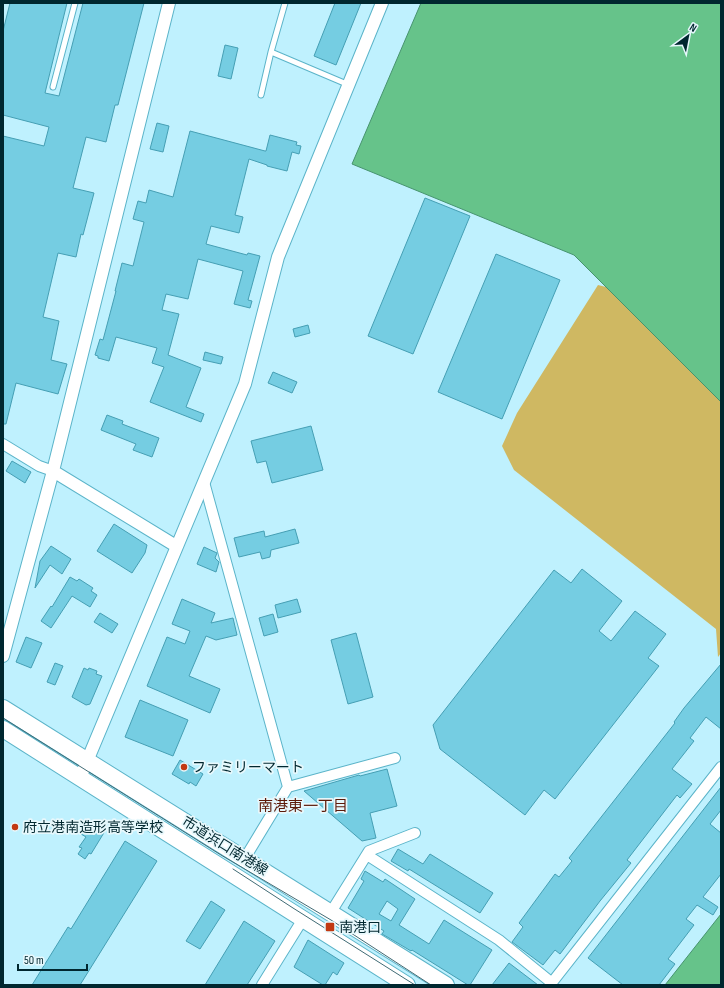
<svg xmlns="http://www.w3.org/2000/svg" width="724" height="988" font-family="'Sofia Sans Condensed','Noto Sans JP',sans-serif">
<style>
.green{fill:#cfb862}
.water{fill:#66c38a;stroke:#47946f}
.building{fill:#75cde2;stroke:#459fb4;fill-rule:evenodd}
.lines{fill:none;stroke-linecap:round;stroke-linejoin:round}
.service-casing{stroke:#5bb4c9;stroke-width:7}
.minor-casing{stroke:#5bb4c9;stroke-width:12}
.tertiary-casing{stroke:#5bb4c9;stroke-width:14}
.primary-casing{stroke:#5bb4c9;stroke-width:18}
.service{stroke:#fff;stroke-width:5}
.minor{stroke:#fff;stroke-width:10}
.tertiary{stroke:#fff;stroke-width:12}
.primary{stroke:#fff;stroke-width:16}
.tram{stroke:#406b75;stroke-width:1}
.poi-dot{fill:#c23912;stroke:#e7f8fc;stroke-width:1.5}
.labels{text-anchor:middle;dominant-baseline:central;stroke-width:3.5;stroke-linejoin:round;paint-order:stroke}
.poi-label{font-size:14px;fill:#00272f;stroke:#e7f8fc;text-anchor:start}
.street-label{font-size:14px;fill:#00272f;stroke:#e7f8fc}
.neighbourhood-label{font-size:15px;fill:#5c1a09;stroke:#e7f8fc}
</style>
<rect width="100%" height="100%" fill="#bff1fe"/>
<!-- green -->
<path class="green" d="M598 285 606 287 721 402V653L718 657 716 629 514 470 502 446 517 413Z"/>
<!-- water -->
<path class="water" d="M421 3H721V402L574 255 352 164Z
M721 914V985H665Z"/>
<!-- building -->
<path class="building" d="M10 3H67L45 93 59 96 83 3H144L118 105H115L106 142 86 137 73 188 94 193 83 235 81 234 76 257 58 253 43 317 59 321 51 360 67 364 58 394 16 383 6 424H3V136L44 146 49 127 3 115V31Z
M335 3H361L336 65 314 56Z
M225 45 238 48 231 79 218 76Z
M157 123 169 126 163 152 150 149Z
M190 131 265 151H266L270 135 297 142 296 145 301 146 299 154 292 152 287 171 267 166V165L249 159 235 215 243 217 239 233 211 226 206 244 247 255 248 253 260 256 248 300 252 301 250 308 234 304 243 271 198 259 188 299 166 294 162 310 179 314 168 355 201 368 186 407 204 414 201 422 150 402 164 367 152 363 157 348 116 337 109 361 98 358V356L95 355 100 339 103 340 116 291H115L122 263 133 266 144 222 133 219 138 201 146 203 149 190 173 197Z
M425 198 470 216 413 354 368 336Z
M496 254 560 280 502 419 438 392Z
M308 325 310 333 295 337 293 329Z
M205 352 223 357 221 364 203 360Z
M273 372 297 382 292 393 268 383Z
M107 415 123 421 122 424 159 438 152 457 133 450 136 444 101 430Z
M311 426 323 470 272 483 266 461 257 463 251 441Z
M12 461 31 472 25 483 6 471Z
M114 524 147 545 145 553 132 573 97 551Z
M295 529 299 543 271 550 270 557 262 559 260 552 239 557 234 538 264 531 265 537Z
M51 546 71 559 62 574 50 565 35 588 40 561Z
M204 547 217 553 215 558 219 562 216 572 197 564Z
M582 569 622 601 599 631 611 641 635 611 666 634 648 658 659 666 555 799 544 790 525 815 440 749 433 725 554 570 571 583Z
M70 577 77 581 79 579 93 588 91 591 97 595 90 607 72 596 51 628 41 621 51 606 52 607Z
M182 599 215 613 211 623 233 618 237 635 216 640 206 636 189 676 220 689 210 713 147 686 167 637 185 644 190 631 172 624Z
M297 599 301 612 278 618 275 605Z
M100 613 118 624 112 633 94 622Z
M273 614 278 632 264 636 259 618Z
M356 633 373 697 348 704 331 640Z
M26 637 42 643 31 668 16 662Z
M55 663 63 666 55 685 47 682Z
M721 664V729L706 717 690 738 694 741 672 769 692 784 680 798 677 795 627 860 631 863 600 901 560 954 555 950 543 965 512 942 523 927 519 923 555 874 559 877 572 861 569 858 675 723 674 722 684 708Z
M84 668 88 670 89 668 97 671 96 674 102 676 90 704 86 705 72 697Z
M140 700 188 720 173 756 125 737Z
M180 760 203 774 196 786 190 782 189 784 172 774Z
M387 769 397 806 370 813 376 838 362 841 304 791 359 775 360 776Z
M721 787V810L710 824 721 833V874L703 897 718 907 713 915 697 905 686 919 694 925 668 959 675 964 659 985H623L588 958Z
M90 821 105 831 91 854 89 853 85 859 78 854 82 848 79 847 86 837 81 834Z
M125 841 157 861 80 985H32L68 927 71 929Z
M398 849 423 864 430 854 493 893 480 913 409 869 408 871 391 861Z
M365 871 383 882 385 879 415 899 399 925 429 944 444 920 492 950 470 985H468L412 950 411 951 389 938 382 934 384 931 348 908 364 881 361 879ZM387 901 398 909 391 921 379 914Z
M211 901 225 910 200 949 186 941Z
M244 921 275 941 247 985H205Z
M308 940 344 963 337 975 333 972 325 985H323L294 967Z
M509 963 538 985H492Z"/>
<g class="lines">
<!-- service casing -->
<g class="service-casing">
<path id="service" d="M285 3 271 52 349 85
M53 87 75 3
M261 95 271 52"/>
</g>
<!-- minor casing -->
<g class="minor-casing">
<path id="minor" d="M3 444 39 466 53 471
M204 482 288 787 245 858
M288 787 395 758
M367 855 499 940 552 983
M331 912 369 851 415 833
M262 985 303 919
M550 985 721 767"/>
</g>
<!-- tertiary casing -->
<g class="tertiary-casing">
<path id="tertiary" d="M53 471 176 546
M3 656 53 471 169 3
M80 778 245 384 278 257 382 3"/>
</g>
<!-- primary casing -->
<g class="primary-casing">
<path id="primary" d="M3 708 446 985
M3 729 407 985"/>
</g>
<!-- service -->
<use href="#service" class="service"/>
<!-- minor -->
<use href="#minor" class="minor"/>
<!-- tertiary -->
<use href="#tertiary" class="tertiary"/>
<!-- primary -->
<use href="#primary" class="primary"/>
<!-- tram -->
<path class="tram" d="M3 718 221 855 331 920 431 985
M233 869 293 908 415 985"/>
</g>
<!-- markers -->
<g class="poi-dot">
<circle cx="184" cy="767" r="4"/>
<circle cx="15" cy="827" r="4"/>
<rect x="325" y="922" width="10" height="10" rx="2"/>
</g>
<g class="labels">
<!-- poi labels -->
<g class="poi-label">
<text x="192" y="767">ファミリーマート</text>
<text x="23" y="827">府立港南造形高等学校</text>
<text x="339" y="927">南港口</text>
</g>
<!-- street labels -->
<g class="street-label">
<text transform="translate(225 846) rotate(32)">市道浜口南港線</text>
</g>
<!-- neighbourhood labels -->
<g class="neighbourhood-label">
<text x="303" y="806">南港東一丁目</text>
</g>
</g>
<!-- border -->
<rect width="724" height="988" fill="none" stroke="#00272f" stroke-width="8"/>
<!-- north arrow -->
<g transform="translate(688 36) rotate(32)" stroke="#e7f8fc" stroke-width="3" paint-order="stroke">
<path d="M0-3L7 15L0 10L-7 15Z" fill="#00272f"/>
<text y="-6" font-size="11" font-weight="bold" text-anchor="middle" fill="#00272f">N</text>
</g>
<!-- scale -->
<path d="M18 964v6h69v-6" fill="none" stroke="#00272f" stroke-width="2"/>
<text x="24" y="964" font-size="12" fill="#00272f" stroke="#e7f8fc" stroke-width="3" paint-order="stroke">50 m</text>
</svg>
